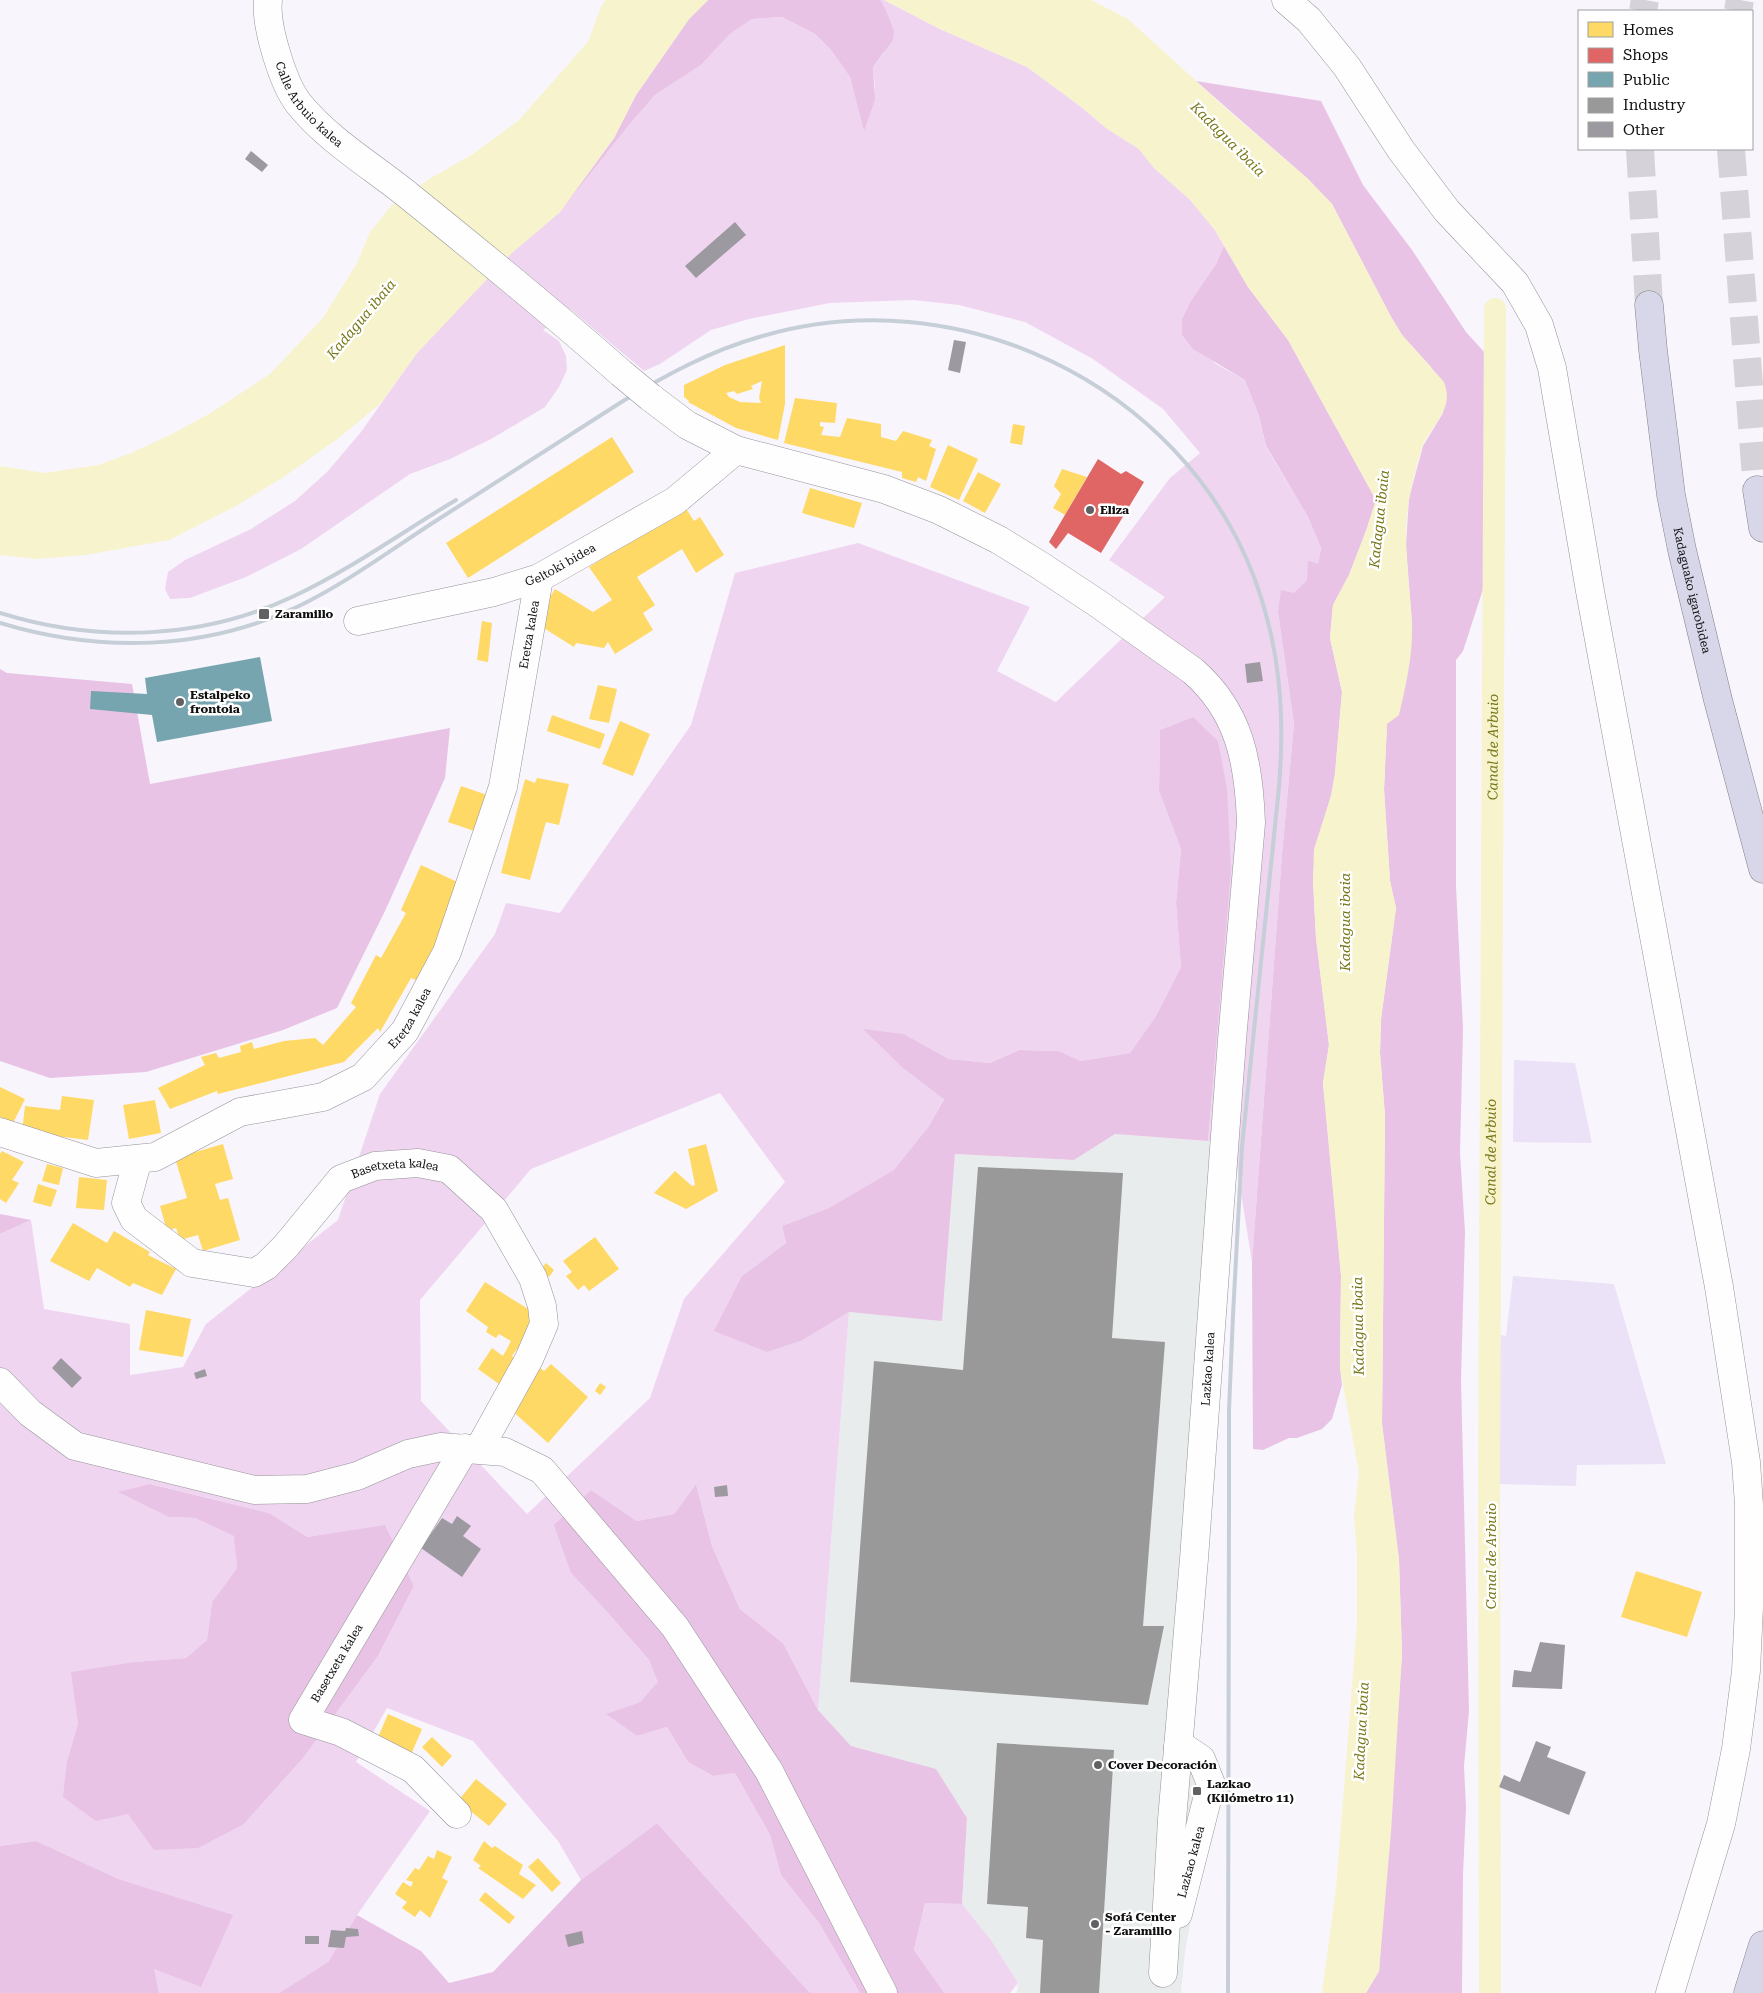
<svg xmlns="http://www.w3.org/2000/svg" width="1763" height="1993" font-family="'Roboto Serif',serif">
<style>
.industrial{fill:#e9eced}
.farmland{fill:#ece2f8}
.green{fill:#f0d5f1;fill-rule:evenodd}
.forest{fill:#e8c3e5}
.water{fill:#f7f3cc}
.homes{fill:#ffd966;fill-rule:evenodd}
.shops{fill:#e06666}
.public{fill:#76a5af}
.industry{fill:#999}
.lines{fill:none;stroke-linecap:round;stroke-linejoin:round}
.canal{stroke:#f7f3cc;stroke-width:22}
.building{fill:#9c9aa0}
.highway-tunnel{stroke:#d5d3d9;stroke-width:28;stroke-dasharray:28 14;stroke-linecap:butt}
.minor-casing{stroke:#949396;stroke-width:29}
.highway-casing{stroke:#828084;stroke-width:29}
.minor{stroke:#fefeff;stroke-width:28}
.highway{stroke:#d8d7ea;stroke-width:28}
.rail{stroke:#c6ced8;stroke-width:4}
.minor-bridge-casing{stroke:#949396;stroke-width:29;stroke-linecap:butt}
.minor-bridge{stroke:#fefeff;stroke-width:28}
.poi-dot{fill:#616063;stroke:#fff;stroke-width:2}
.labels{text-anchor:middle;dominant-baseline:central;stroke-width:5;stroke-linejoin:round;paint-order:stroke}
.street-label{font-size:12px;fill:#101010;stroke:#fff}
.poi-label{font-size:12px;font-weight:bold;fill:#101010;stroke:#fff;text-anchor:start}
.water-label{font-size:14px;font-style:italic;fill:#767616;stroke:#fff}
</style>
<rect width="100%" height="100%" fill="#f8f5fc"/>
<!-- industrial -->
<path class="industrial" d="M1115 1134 1233 1143 1191 1745 1216 1792 1185 1951 1181 1993H1017L1018 1983 991 1940 962 1904 967 1818 936 1770 851 1746 818 1710 849 1312 942 1320 955 1154 1074 1160Z"/>
<!-- farmland -->
<path class="farmland" d="M1514 1060 1575 1063 1592 1143 1513 1142Z
M1513 1276 1614 1284 1666 1464 1577 1465 1576 1486 1497 1484V1334L1506 1336Z"/>
<!-- green -->
<path class="green" d="M851 0H884L940 29 1027 67 1080 106 1106 128 1139 149 1154 168 1190 199 1215 230 1224 246 1216 264 1190 302 1182 319V335L1216 364 1245 380 1259 416 1266 447 1308 517 1321 548 1318 565 1309 560 1308 579 1278 612 1294 724 1282 854 1252 1262 1233 1143 1208 1141 1231 873 1193 717 1160 730 1159 791 1181 849 1176 903 1181 967 1156 1016 1130 1053 1081 1061 1059 1051 1019 1050 990 1063 949 1059 904 1034V1069L944 1098 929 1126 895 1170 829 1208 782 1226 786 1243 742 1276 803 1340 849 1312 818 1710 783 1643 740 1609 712 1546 696 1484 674 1514 637 1521 591 1490 571 1573 608 1613 649 1660 659 1682 640 1702 607 1714 637 1736 667 1727 688 1762 713 1776 735 1773 770 1835 781 1875 819 1923 860 1993H810L657 1823 581 1880 558 1841 473 1741 387 1708 356 1762 430 1811 357 1915 328 1962 279 1993H159L153 1969 121 1880 36 1841 0 1846V1234L31 1220 44 1309 130 1324V1375L183 1367 206 1324 338 1220 380 1094 495 934 506 903 560 913 691 725 735 573 858 543 1030 607 997 671 1056 702 1165 597 1109 560 1170 478 1200 453 1163 409 1093 359 1025 322 959 305 913 300 830 303 749 319 711 330 660 364 644 371 570 309 543 330 559 341 566 356 567 370 559 387 545 407 491 439 450 459 410 474 301 549 246 577 190 598 170 599 165 589 168 572 185 560 251 529 295 501 328 471 361 432 417 353 511 253 560 212 629 125 655 95 701 65 730 34 752 19 782 17 815 34 831 50 850 77 864 130 875 87 873 67 884 53 889 19 886 10ZM720 1093 785 1182 684 1299 650 1398 527 1514 421 1401 420 1300 531 1169ZM151 1484 269 1513 306 1537 385 1526 414 1586 378 1656 304 1757 244 1824 128 1814 67 1761 78 1723 135 1662 186 1658 207 1640 212 1602 237 1568 235 1536 195 1518 169 1517Z
M925 1903 962 1904 991 1940 1018 1983 1010 1993H944L942 1991 914 1950Z"/>
<!-- forest -->
<path class="forest" d="M708 0H880L886 10 894 31 893 40 873 67 875 100 864 131 850 77 831 50 815 34 782 17 752 19 730 34 701 65 655 95 629 125 560 212 614 138 636 95 689 19Z
M1196 81 1321 101 1363 185 1412 250 1466 332 1485 353V583L1463 651 1456 660V886L1463 1029 1460 1153 1465 1232 1461 1380 1469 1711 1464 1766 1466 1808 1463 1874 1462 1993H1366L1379 1971 1402 1654 1399 1560 1382 1424 1385 1116 1380 1053 1381 1019 1396 908 1390 881 1384 789 1387 724 1412 625 1406 545 1409 498 1423 446 1443 413 1431 367 1402 335 1390 315 1332 204 1307 178Z
M1224 246 1248 287 1288 340 1376 500 1366 531 1349 575 1333 605 1330 638 1342 692 1335 774 1331 796 1315 849 1313 881 1316 938 1329 1045 1323 1083 1341 1275 1340 1368 1342 1385 1332 1419 1322 1429 1297 1438H1289L1263 1450 1253 1449 1252 1262 1282 854 1294 724 1278 612 1281 590 1294 593 1307 580 1308 560 1318 564 1321 548 1308 517 1266 446 1259 416 1245 380 1193 349 1182 335V319L1190 302 1216 264Z
M0 669 7 673 132 684 150 784 450 728 445 778 385 911 337 1008 283 1030 146 1072 50 1078 0 1061Z
M1193 717 1218 741 1227 788 1231 873 1208 1141 1115 1134 1074 1160 955 1154 942 1321 849 1312 803 1340 767 1352 714 1331 742 1276 786 1243 782 1226 829 1208 894 1170 929 1126 944 1099 904 1069 863 1029 904 1034 949 1059 990 1063 1019 1050 1059 1051 1081 1061 1130 1053 1156 1016 1181 967 1176 903 1181 849 1159 791 1160 730Z
M0 1214 31 1220 0 1234Z
M150 1484 269 1513 307 1537 385 1525 414 1586 378 1656 304 1757 244 1824 198 1848 154 1850 128 1814 96 1821 63 1797 67 1761 78 1723 71 1672 135 1662 186 1658 207 1640 212 1602 237 1568 234 1536 195 1518 169 1517 118 1492Z
M696 1484 712 1546 740 1609 783 1643 818 1710 851 1746 936 1769 967 1818 962 1904 925 1903 914 1950 944 1993H860L819 1923 781 1875 770 1835 735 1773 713 1776 688 1762 667 1727 637 1736 606 1714 640 1702 658 1682 649 1660 608 1613 571 1573 554 1525 591 1490 637 1521 674 1514Z
M657 1823 810 1993H279L328 1962 357 1915 421 1951 449 1983 493 1972 581 1880Z
M36 1841 121 1880 233 1915 201 1987 154 1969 159 1993H0V1846Z"/>
<!-- water -->
<path class="water" d="M606 0H708L689 19 636 95 614 138 560 212 511 254 417 353 381 403 340 437 282 478 236 506 169 540 85 555 37 559 0 555V466L44 473 98 465 129 454 170 435 209 414 270 374 323 318 357 263 370 232 392 205 431 178 473 154 518 121 588 42 601 7Z
M884 0H1091L1128 19 1230 112 1307 178 1332 204 1390 315 1402 335 1444 382C1455 410 1432 423 1422 447 1417 462 1413 479 1410 495 1401 538 1410 582 1412 624 1413 655 1406 685 1399 715L1387 724 1384 790 1390 881 1396 908 1381 1019 1380 1053 1385 1116 1382 1424 1399 1560 1402 1654 1391 1832 1379 1971 1366 1993H1322L1336 1889 1357 1623V1554L1354 1516 1359 1473 1340 1368 1341 1275 1323 1083 1329 1045 1316 938 1313 881 1314 849 1331 796 1335 774 1342 692 1330 638 1333 605 1349 575 1366 531 1376 500 1288 340 1248 287 1215 230 1189 199 1154 168 1139 149 1106 128 1080 106 1027 67 940 29Z"/>
<!-- homes -->
<path class="homes" d="M785 345V404L778 440 736 428 688 402 689 401 684 397V385L725 365ZM762 381 759 398 761 403 740 402 729 397 726 393 734 391 737 394 740 393 753 389 751 386Z
M795 398 837 403 835 423 820 422V426L824 427 821 435 840 437 847 418 881 424V437L896 441 903 431 932 440 929 446 936 449 926 481 918 477 916 482 902 478V472L784 443Z
M1013 424 1025 426 1022 445 1010 443Z
M612 437 634 472 468 578 446 543Z
M948 445 978 459 959 500 930 487Z
M1062 469 1087 477 1065 515 1053 508 1061 494 1054 486Z
M978 472 1001 484 985 513 963 501Z
M810 488 862 503 854 528 802 513Z
M685 507 694 521 700 517 724 555 696 573 682 549 637 577 655 605 643 613 653 630 615 654 608 642 604 648 576 643 574 647 534 622 555 589 593 612 612 600 589 567Z
M482 621 492 623 488 662 477 660Z
M598 685 617 689 609 723 589 719Z
M552 715 605 734 600 749 547 731Z
M620 721 650 734 633 776 602 764Z
M537 778 569 784 559 825 546 822 530 880 501 873 525 779 535 783Z
M461 786 493 797 480 833 448 822Z
M421 865 466 886 418 981 411 978 380 1032 378 1028 344 1062 218 1094 217 1091 170 1109 158 1088 205 1065 201 1057 216 1053 219 1058 241 1052 240 1046 252 1042 254 1049 284 1041 315 1038 323 1045 356 1007 351 1003 376 955 381 958 406 913 401 910Z
M0 1087 25 1099 13 1123 0 1117Z
M62 1096 94 1100 88 1140 22 1132 25 1106 60 1110Z
M155 1100 161 1133 129 1139 123 1105Z
M223 1144 233 1179 215 1184 220 1200 228 1198 240 1240 203 1251 198 1235 180 1240 176 1228 167 1231 160 1206 187 1198 175 1158Z
M706 1144 718 1191 686 1209 654 1193 675 1171 692 1186 695 1185 688 1149Z
M2 1151 24 1162 12 1180 19 1183 6 1203 0 1199V1154Z
M47 1164 63 1168 59 1185 42 1181Z
M79 1177 107 1180 104 1210 76 1208Z
M38 1184 57 1190 51 1207 33 1202Z
M73 1223 107 1243 114 1231 150 1252 148 1255 176 1269 162 1295 133 1283 130 1287 97 1268 89 1281 50 1261Z
M595 1237 619 1269 589 1291 584 1285 578 1290 566 1276 572 1272 563 1261Z
M546 1263 554 1270 549 1277 540 1270Z
M485 1282 541 1317 512 1356 517 1360 499 1384 478 1369 492 1348 503 1356 511 1341 499 1334 496 1338 486 1332 488 1327 466 1311Z
M146 1310 191 1319 183 1357 139 1350Z
M535 1364 544 1371 551 1364 588 1397 548 1443 509 1408Z
M600 1383 606 1387 600 1395 595 1391Z
M1636 1571 1702 1592 1687 1637 1621 1617Z
M388 1714 422 1729 410 1757 376 1742Z
M432 1737 452 1756 442 1767 422 1747Z
M476 1779 507 1804 489 1826 458 1801Z
M484 1841 492 1848 495 1846 523 1865 519 1874 536 1885 523 1899 478 1868 481 1866 473 1860Z
M437 1850 452 1857 442 1878 448 1881 430 1918 420 1910 415 1917 402 1908 407 1902 395 1894 403 1882 411 1887 413 1882 406 1880 415 1868 419 1870 428 1856 434 1859Z
M538 1858 561 1883 552 1892 528 1867Z
M485 1892 515 1917 509 1924 479 1900Z"/>
<!-- shops -->
<path class="shops" d="M1098 459 1121 474 1126 471 1144 482 1101 553 1068 533 1056 549 1049 542Z"/>
<!-- public -->
<path class="public" d="M260 657 272 721 157 742 152 715 90 709 91 691 147 694 145 678Z"/>
<!-- industry -->
<path class="industry" d="M978 1167 1123 1173 1112 1338 1165 1342 1143 1626H1164L1148 1705 850 1682 874 1361 963 1370Z
M997 1743 1114 1750 1099 1993H1040L1043 1940 1026 1938 1028 1907 987 1904Z"/>
<g class="lines">
<!-- canal -->
<path class="canal" id="s1" d="M1490 1993 1489 1471 1495 309"/>
</g>
<!-- building -->
<path class="building" d="M251 151 268 165 262 172 245 159Z
M735 222 746 235 696 278 685 266Z
M954 340 966 342 960 373 948 370Z
M1260 662 1263 681 1247 683 1245 664Z
M61 1358 82 1378 72 1388 52 1368Z
M205 1369 207 1376 196 1379 194 1373Z
M727 1485 728 1496 715 1497 714 1487Z
M457 1516 471 1526 463 1536 481 1549 462 1577 421 1548 442 1518 452 1524Z
M1540 1642 1565 1645 1562 1689 1512 1687 1514 1670 1531 1672Z
M1536 1741 1551 1747 1547 1757 1586 1772 1569 1815 1499 1787 1504 1775 1520 1782Z
M346 1928 358 1929 359 1936 346 1937 344 1948 328 1947 331 1930 345 1931Z
M582 1931 584 1943 568 1947 565 1935Z
M305 1936H319V1944H305Z"/>
<g class="lines">
<!-- highway-tunnel -->
<path class="highway-tunnel" d="M1643 11 1645 0
M1738 11 1740 0
M1640 149 1649 305
M1731 149 1757 490"/>
<!-- minor casing -->
<g class="minor-casing">
<g id="minor">
<path id="s2" d="M268 0C265 25 283 84 299 104 329 141 372 166 409 196 481 254 552 312 621 373"/>
<path d="M1286 0 1309 20 1347 67 1401 150 1447 211 1515 283 1539 325 1552 368 1590 591 1719 1287 1746 1462 1749 1505V1607L1746 1671 1736 1749 1721 1824 1670 1993"/>
<path d="M650 397 687 425 736 450 884 489 939 510 999 540 1041 566 1097 603 1193 671C1240 712 1249 763 1251 823L1232 1040 1194 1559 1172 1820 1163 1973"/>
<path id="s3" d="M358 621 494 592 539 578 675 501 736 450"/>
<path id="s4" d="M0 1132 96 1163 155 1157 240 1112 323 1097 363 1077 405 1031 447 952 503 787 539 578"/>
<path id="s5" d="M138 1159 126 1203 134 1219 192 1263 254 1273 266 1266 286 1246 341 1179 375 1166 418 1163 449 1169 494 1210 533 1278 542 1306 544 1324 529 1359 479 1449"/>
<path d="M0 1382 30 1413 75 1446 254 1490 307 1489 357 1476 408 1454 441 1447 505 1452 542 1470 675 1627 769 1771 883 1993"/>
<path d="M1178 1747 1186 1749 1201 1759 1211 1784 1178 1914"/>
<path id="s6" d="M457 1814 413 1769 341 1732 303 1720 465 1448"/>
</g>
</g>
<!-- highway casing -->
<g class="highway-casing">
<g id="highway">
<path id="s7" d="M1649 305 1653 350 1671 495 1682 550 1718 700 1763 869"/>
<path d="M1757 490 1763 528"/>
<path d="M1748 1993 1763 1945"/>
</g>
</g>
<!-- minor -->
<use href="#minor" class="minor"/>
<!-- highway -->
<use href="#highway" class="highway"/>
<!-- rail -->
<path class="rail" d="M0 613C96 643 201 640 292 597 350 570 402 532 456 500
M0 623C99 653 205 651 299 606 346 583 388 552 431 524 495 483 559 442 623 401 666 375 710 351 759 337 956 277 1180 383 1254 577 1280 647 1285 713 1279 787L1242 1147 1233 1315 1229 1410V1506L1228 1993"/>
<!-- minor-bridge casing -->
<g class="minor-bridge-casing">
<path id="minor-bridge" d="M621 373 650 397"/>
</g>
<!-- minor-bridge -->
<use href="#minor-bridge" class="minor-bridge"/>
</g>
<!-- markers -->
<g class="poi-dot">
<circle cx="1090" cy="510" r="5"/>
<rect x="258" y="608" width="12" height="12" rx="2.5"/>
<circle cx="180" cy="702" r="5"/>
<circle cx="1098" cy="1765" r="5"/>
<rect x="1192" y="1786" width="10" height="10" rx="2.5"/>
<circle cx="1095" cy="1924" r="5"/>
</g>
<g class="labels">
<!-- street labels -->
<g class="street-label">
<text stroke="none"><textPath href="#s2" startOffset="116">Calle Arbuio kalea</textPath></text>
<text stroke="none"><textPath href="#s3" startOffset="211">Geltoki bidea</textPath></text>
<text stroke="none"><textPath href="#s7" startOffset="289">Kadaguako igarobidea</textPath></text>
<text stroke="none"><textPath href="#s4" startOffset="866">Eretza kalea</textPath></text>
<text stroke="none"><textPath href="#s4" startOffset="461">Eretza kalea</textPath></text>
<text stroke="none"><textPath href="#s5" startOffset="384">Basetxeta kalea</textPath></text>
<text transform="translate(1208 1369) rotate(-86)">Lazkao kalea</text>
<text stroke="none"><textPath href="#s6" startOffset="250">Basetxeta kalea</textPath></text>
<text transform="translate(1191 1862) rotate(-75)">Lazkao kalea</text>
</g>
<!-- poi labels -->
<g class="poi-label">
<text x="1100" y="510">Eliza</text>
<text x="275" y="614">Zaramillo</text>
<text x="190" y="695">Estalpeko<tspan x="190" dy="14">frontoia</tspan></text>
<text x="1108" y="1765">Cover Decoración</text>
<text x="1207" y="1784">Lazkao<tspan x="1207" dy="14">(Kilómetro 11)</tspan></text>
<text x="1105" y="1917">Sofá Center<tspan x="1105" dy="14">- Zaramillo</tspan></text>
</g>
<!-- water labels -->
<g class="water-label">
<text transform="translate(1228 139) rotate(45)">Kadagua ibaia</text>
<text transform="translate(361 319) rotate(-50)">Kadagua ibaia</text>
<text transform="translate(1379 519) rotate(-84)">Kadagua ibaia</text>
<text stroke="none"><textPath href="#s1" startOffset="1246">Canal de Arbuio</textPath></text>
<text transform="translate(1345 922) rotate(-90)">Kadagua ibaia</text>
<text stroke="none"><textPath href="#s1" startOffset="841">Canal de Arbuio</textPath></text>
<text transform="translate(1358 1326) rotate(-91)">Kadagua ibaia</text>
<text transform="translate(1491 1556) rotate(-90)">Canal de Arbuio</text>
<text transform="translate(1361 1731) rotate(-87)">Kadagua ibaia</text>
</g>
</g>
<!-- legend -->
<rect x="1578" y="10" width="175" height="140" fill="#ffffff" stroke="#9f9f9f"/>
<rect x="1588" y="22" width="25" height="15" fill="#ffd966" stroke="#9f9f9f"/>
<text x="1623" y="35" font-size="15" fill="#101010">Homes</text>
<rect x="1588" y="48" width="25" height="15" fill="#e06666" stroke="#9f9f9f"/>
<text x="1623" y="60" font-size="15" fill="#101010">Shops</text>
<rect x="1588" y="72" width="25" height="15" fill="#76a5af" stroke="#9f9f9f"/>
<text x="1623" y="85" font-size="15" fill="#101010">Public</text>
<rect x="1588" y="98" width="25" height="15" fill="#999999" stroke="#9f9f9f"/>
<text x="1623" y="110" font-size="15" fill="#101010">Industry</text>
<rect x="1588" y="122" width="25" height="15" fill="#9c9aa0" stroke="#9f9f9f"/>
<text x="1623" y="135" font-size="15" fill="#101010">Other</text>
</svg>
